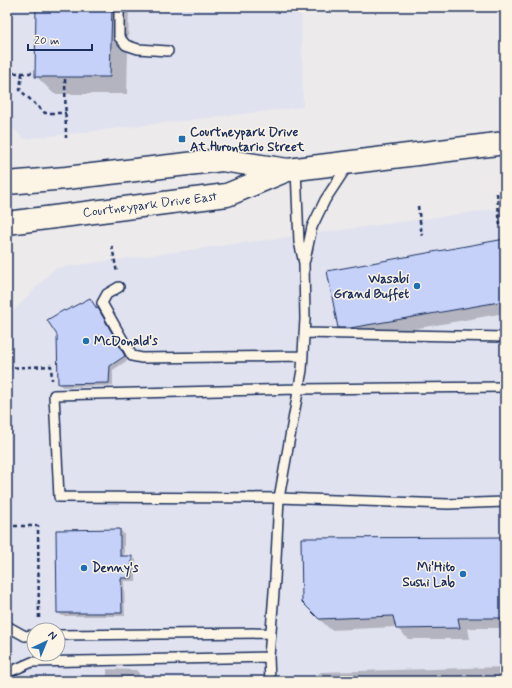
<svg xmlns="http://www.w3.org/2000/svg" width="512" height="688" font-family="Mynerve,sans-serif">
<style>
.built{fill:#e0e2ef;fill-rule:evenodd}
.shadow{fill:#0003}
.building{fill:#c5d1f8;stroke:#1b2f5e}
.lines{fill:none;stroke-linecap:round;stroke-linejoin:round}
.lane-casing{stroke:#1b2f5e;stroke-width:12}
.secondary-casing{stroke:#1b2f5e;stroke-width:25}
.path{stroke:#1b2f5e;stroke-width:2.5;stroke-dasharray:4 3;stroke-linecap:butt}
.lane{stroke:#fcf5e5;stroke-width:9}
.secondary{stroke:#fcf5e5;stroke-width:22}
.poi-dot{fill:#1f6fb2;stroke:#fcf5e5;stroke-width:1.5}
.labels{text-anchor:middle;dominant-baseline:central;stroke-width:3;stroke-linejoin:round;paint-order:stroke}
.poi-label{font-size:13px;font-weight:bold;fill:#1b2f5e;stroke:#fcf5e5;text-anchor:start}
.street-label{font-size:13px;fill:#1b2f5e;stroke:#fcf5e5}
</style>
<rect width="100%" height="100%" fill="#eceaeb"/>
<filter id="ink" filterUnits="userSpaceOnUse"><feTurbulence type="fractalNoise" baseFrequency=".025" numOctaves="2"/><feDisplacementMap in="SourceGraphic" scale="8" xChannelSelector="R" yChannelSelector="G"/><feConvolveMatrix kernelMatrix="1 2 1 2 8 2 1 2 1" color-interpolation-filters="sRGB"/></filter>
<g filter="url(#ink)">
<!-- built -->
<path class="built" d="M7 7H301L303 107 24 139 7 122Z
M505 208V681H9L7 318 55 268ZM34 630H58V654H34Z"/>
<!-- shadow -->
<path class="shadow" d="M36 7H129L127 94H54L36 76Z
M505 240V313L361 338H350L339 327Z
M90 299 101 313 128 360 113 370V386L62 387 59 383 65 312Z
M120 530 124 534V557H132L136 560V581H124L125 616H62L58 612 57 531Z
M505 538V628H468L470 639H408L396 627 331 630 319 619Z
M505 667V681H308L321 672Z
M107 669 136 670 139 673 140 681H68V677L107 676Z"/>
<!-- building -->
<path class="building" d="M36 7H112L110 77H35Z
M505 239V301L350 328H338L327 271Z
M90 298 97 309 98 308 125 356 110 366 109 383 58 384 57 335 47 320 64 310 65 311Z
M120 529V556H132V578H121L122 613H57L56 530Z
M505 537V618H458L460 628 396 629 393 616 319 619 302 602 301 538Z"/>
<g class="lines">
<!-- lane casing -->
<g class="lane-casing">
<path id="lane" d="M119 7V37L126 45 138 49 168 51
M305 260 312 227 325 200 348 165
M119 287 107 294 102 303 132 356 142 358 303 356
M304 333 505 337
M505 387 298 389 54 395 59 497 279 498 448 504 505 502
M7 626 25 636 34 635
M58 635 271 633
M7 673 32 662 269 657
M270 681 269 657 275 579 279 498 302 370 305 319 304 263 299 242 296 169"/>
</g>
<!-- secondary casing -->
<g class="secondary-casing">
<path id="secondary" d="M7 183 66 178 222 160 288 170 505 143
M7 223 227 195 287 170"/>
</g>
<!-- path -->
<path class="path" d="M7 73H33
M22 73 20 90 45 113H66
M65 79 66 138
M497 193 500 226
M418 206 422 236
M112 246 117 273
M7 368 51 366 52 380
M7 526H38L39 621"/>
<!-- lane -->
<use href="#lane" class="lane"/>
<!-- secondary -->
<use href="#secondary" class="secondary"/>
</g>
</g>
<!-- markers -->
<g class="poi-dot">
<rect x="178" y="135" width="8" height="8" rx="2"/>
<circle cx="417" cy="286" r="4"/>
<circle cx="86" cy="341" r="4"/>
<circle cx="84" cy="568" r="4"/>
<circle cx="463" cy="574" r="4"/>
</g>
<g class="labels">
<!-- poi labels -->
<g class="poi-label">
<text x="190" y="132">Courtneypark Drive<tspan x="190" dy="15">At Hurontario Street</tspan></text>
<text x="409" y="279" text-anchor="end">Wasabi<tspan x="409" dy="15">Grand Buffet</tspan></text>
<text x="94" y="341">McDonald's</text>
<text x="455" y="567" text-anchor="end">Mi'Hito<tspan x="455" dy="15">Sushi Lab</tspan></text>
<text x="92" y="568">Denny's</text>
</g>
<!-- street labels -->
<g class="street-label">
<text transform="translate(150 205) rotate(-7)">Courtneypark Drive East</text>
</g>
</g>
<!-- margin -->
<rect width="512" height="688" fill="none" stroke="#fcf5e5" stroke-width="24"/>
<rect x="12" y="12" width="488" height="664" fill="none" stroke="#1b2f5e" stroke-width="1.5" filter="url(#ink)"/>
<!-- north arrow -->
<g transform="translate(46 642) rotate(44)"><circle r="19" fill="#fcf5e5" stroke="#a2a6af"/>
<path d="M0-3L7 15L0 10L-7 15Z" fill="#1f6fb2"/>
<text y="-6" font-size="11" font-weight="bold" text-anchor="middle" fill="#1b2f5e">N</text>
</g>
<!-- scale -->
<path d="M28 44v6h64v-6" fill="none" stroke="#1b2f5e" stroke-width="2"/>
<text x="34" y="44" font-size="12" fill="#1b2f5e" stroke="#fcf5e5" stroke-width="3" paint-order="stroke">20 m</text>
</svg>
